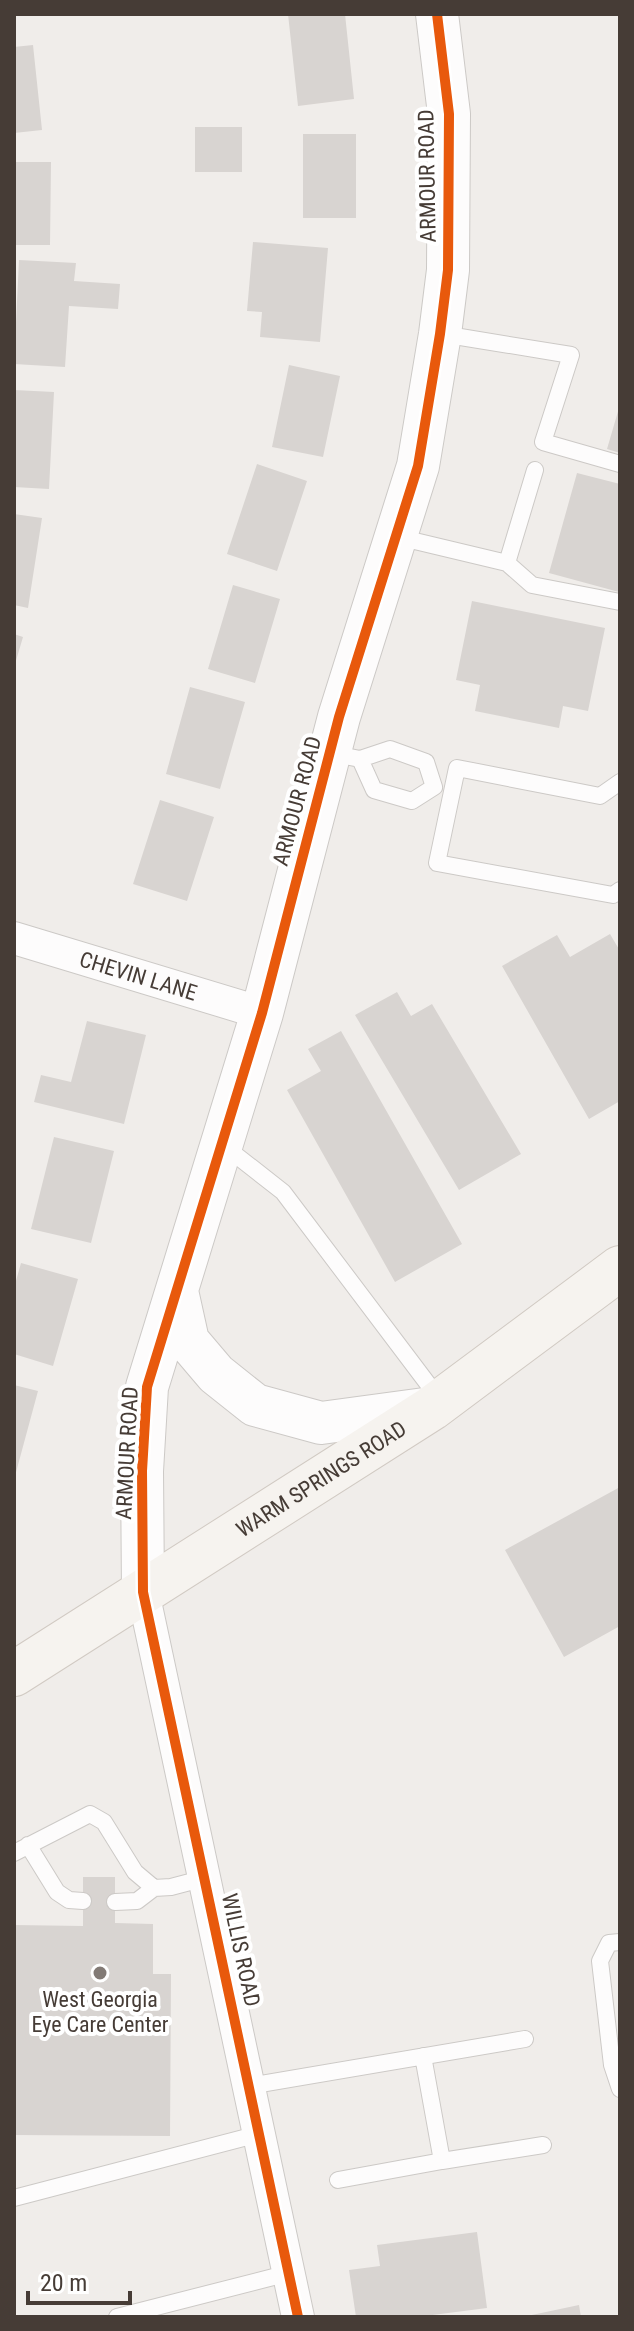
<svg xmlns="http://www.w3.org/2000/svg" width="634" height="2331" font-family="'Roboto Condensed',sans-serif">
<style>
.building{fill:#d8d4d1}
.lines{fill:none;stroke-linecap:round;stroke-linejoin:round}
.service-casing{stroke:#ccc9c6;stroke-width:18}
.minor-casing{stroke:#ccc9c6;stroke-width:34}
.tertiary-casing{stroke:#ccc9c6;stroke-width:44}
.secondary-casing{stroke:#d1cac3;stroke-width:46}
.service{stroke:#fdfcfc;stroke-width:16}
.minor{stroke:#fdfcfc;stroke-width:32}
.tertiary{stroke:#fdfcfc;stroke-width:42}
.secondary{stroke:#f6f3ef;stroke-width:44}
.cycleway-casing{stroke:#fff;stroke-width:15}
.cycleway{stroke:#e8590c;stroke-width:10}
.poi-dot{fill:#827a75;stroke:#fff;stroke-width:3}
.labels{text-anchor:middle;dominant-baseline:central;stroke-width:8;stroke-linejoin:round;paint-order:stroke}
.street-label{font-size:22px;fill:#463c36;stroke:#fff}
.poi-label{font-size:22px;fill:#463c36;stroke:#fff}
</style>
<rect width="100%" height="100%" fill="#f0edea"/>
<!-- building -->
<path class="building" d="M288 14H345L354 99 298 106Z
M33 45 42 130 14 133V47Z
M195 127H242V172H195Z
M303 134H356V218H303Z
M14 162H51L50 245H14Z
M253 242 328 248 320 342 260 337 262 312 247 311Z
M19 260 76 263 74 281 120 284 118 309 69 306 65 367 14 364Z
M289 365 340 376 323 457 272 447Z
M14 390 54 392 49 489 14 487Z
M619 408H620V453L607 449Z
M257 464 307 481 277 571 227 554Z
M577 473 620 484 619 592 549 573Z
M14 514 42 518 28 608 14 605Z
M233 585 280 599 255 683 208 669Z
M472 601 605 628 588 711 563 706 559 728 475 711 480 685 456 680Z
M14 634 23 637 15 664H14Z
M190 687 245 702 220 789 166 774Z
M160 800 214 817 187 901 133 884Z
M610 934 620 951V1101L589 1119 502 966 557 935 570 957Z
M397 992 411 1016 432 1004 521 1154 459 1190 355 1015Z
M87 1021 146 1035 124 1124 34 1102 41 1075 71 1082Z
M341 1031 462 1244 395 1282 287 1090 321 1071 308 1049Z
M54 1137 114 1151 91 1243 31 1229Z
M21 1263 78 1279 53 1366 14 1354V1288Z
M14 1385 38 1391 15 1476H14Z
M620 1487V1626L564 1657 505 1550Z
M83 1877H115V1923L153 1924V1974H171L170 2136 14 2135V1925L83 1926Z
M477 2232 487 2308 417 2317H356L349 2270 380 2266 377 2245Z
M579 2305 581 2317H527V2316Z"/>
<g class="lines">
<!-- service casing -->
<g class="service-casing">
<path id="service" d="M442 334 571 355 543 442 620 464
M398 537 507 563 532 585 620 602
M507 563 535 470
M330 753 360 759 390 749 426 762 434 787 412 801 374 790 360 759
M620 782 600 796 457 768 437 863 613 895 620 890
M223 1145 283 1192 440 1400
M28 1845 57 1892 69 1900 83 1901
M14 1853 90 1814 104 1822 135 1872 154 1888 171 1887 205 1878
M115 1902 137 1901 154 1888
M620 1942 609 1943 600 1961 612 2065 620 2089
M423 2056 442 2161 543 2145
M249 2086 525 2039
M338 2180 442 2161
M14 2198 259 2134
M117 2317 289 2273"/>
</g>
<!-- minor casing -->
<g class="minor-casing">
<g id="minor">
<path id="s1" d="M14 938 262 1013"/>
<path d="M143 1592 298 2317"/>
</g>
</g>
<!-- tertiary casing -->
<g class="tertiary-casing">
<path id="tertiary" d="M177 1291 188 1341 216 1374 255 1405 321 1423 432 1408
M143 1592 142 1471 147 1387 262 1013 339 717 418 466 440 334 448 270 449 114 437 14"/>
</g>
<!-- secondary casing -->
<g class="secondary-casing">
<g id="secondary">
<path id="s2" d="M14 1674 432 1408 620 1268"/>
</g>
</g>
<!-- service -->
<use href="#service" class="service"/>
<!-- minor -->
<use href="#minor" class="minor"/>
<!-- tertiary -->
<use href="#tertiary" class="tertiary"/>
<!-- secondary -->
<use href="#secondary" class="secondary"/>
<!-- cycleway casing -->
<g class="cycleway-casing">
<path id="cycleway" d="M298 2317 143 1592 142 1471 147 1387 262 1013 339 717 418 466 440 334 448 270 449 114 437 14"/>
</g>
<!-- cycleway -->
<use href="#cycleway" class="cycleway"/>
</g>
<!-- markers -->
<circle class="poi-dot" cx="100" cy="1973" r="8"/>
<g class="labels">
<!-- street labels -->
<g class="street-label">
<text transform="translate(427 176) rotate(-91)">ARMOUR ROAD</text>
<text transform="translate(297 801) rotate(-75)">ARMOUR ROAD</text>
<text stroke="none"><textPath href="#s1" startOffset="130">CHEVIN LANE</textPath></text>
<text transform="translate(127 1453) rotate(-87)">ARMOUR ROAD</text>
<text stroke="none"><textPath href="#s2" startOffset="364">WARM SPRINGS ROAD</textPath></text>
<text transform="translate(241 1950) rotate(78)">WILLIS ROAD</text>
</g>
<!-- poi labels -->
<g class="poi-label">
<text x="100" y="1999">West Georgia<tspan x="100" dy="25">Eye Care Center</tspan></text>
</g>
</g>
<!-- border -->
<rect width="634" height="2331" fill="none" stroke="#463c36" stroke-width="32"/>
<!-- scale -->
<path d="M28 2291v12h102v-12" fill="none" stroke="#463c36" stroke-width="4"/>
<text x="40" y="2291" font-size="24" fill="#463c36" stroke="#ffffff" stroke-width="6" paint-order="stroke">20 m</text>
</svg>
